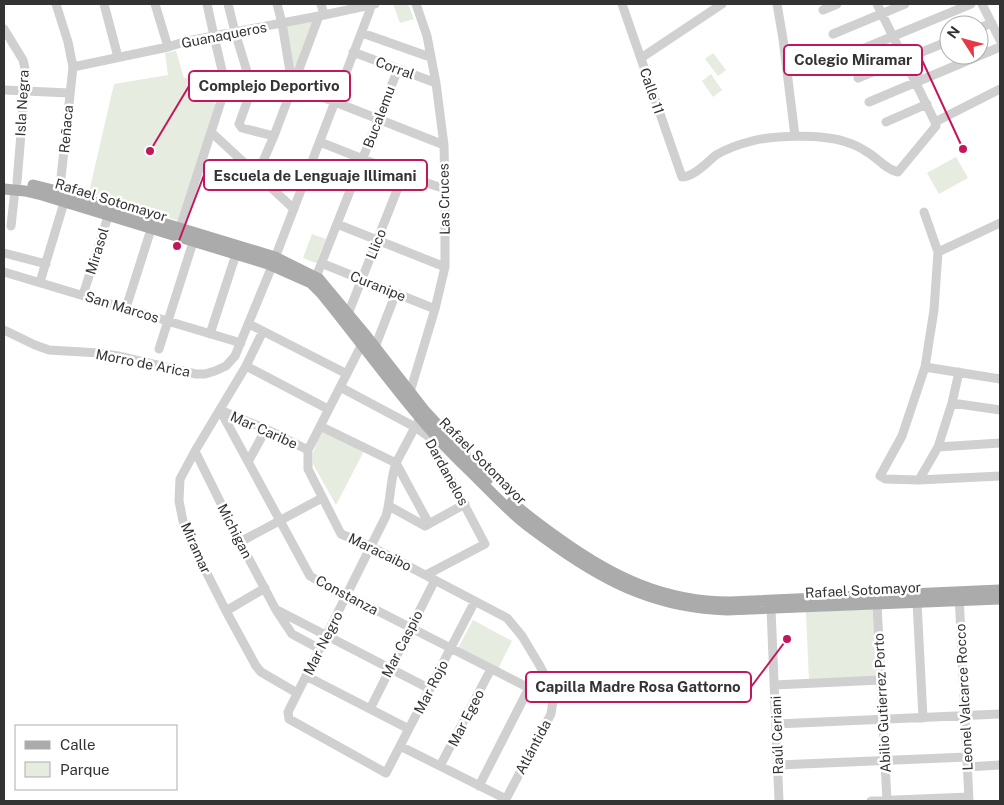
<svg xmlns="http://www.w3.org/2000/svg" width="1004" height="805" font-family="'Public Sans',sans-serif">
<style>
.green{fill:#e6ecdf}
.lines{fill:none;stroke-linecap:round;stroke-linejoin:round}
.minor{stroke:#d0d0d0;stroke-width:9}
.major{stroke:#ababab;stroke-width:11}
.labels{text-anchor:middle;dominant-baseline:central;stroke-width:5;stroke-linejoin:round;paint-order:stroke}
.street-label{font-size:14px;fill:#333;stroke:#fff}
.leader{fill:none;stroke:#c2185b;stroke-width:2}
.callout-dot{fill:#c2185b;stroke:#fff;stroke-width:2}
.callout{fill:#fff;stroke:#c2185b;stroke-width:2}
.callout-label{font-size:15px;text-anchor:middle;font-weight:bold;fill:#333}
</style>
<rect width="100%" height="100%" fill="#fff"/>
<!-- green -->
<path class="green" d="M393 4H408L414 19 400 23Z
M315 20 293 75 285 25Z
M176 51 184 78 201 77 215 105 179 221 89 192 114 84 168 75 165 53Z
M713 53 726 70 718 76 705 59Z
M711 74 722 90 713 97 702 81Z
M956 157 968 178 939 194 927 173Z
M312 234 326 239 316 263 303 258Z
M321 430 364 451 336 505 313 464V453Z
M875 609 878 678 809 681 806 612Z
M473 620 512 641 498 669 458 648Z"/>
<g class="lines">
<!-- minor -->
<path class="minor" d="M104 4 118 57
M155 4 168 47
M228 4 235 32 252 88 239 124 242 128 274 136
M277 4 282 23 292 84
M321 4 324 15
M622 4 682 177C695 176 706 163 716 155 726 149 740 144 752 141 775 135 823 134 846 142 853 144 861 148 867 152 878 158 886 170 898 172L936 126 935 122 1000 89
M777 4 783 39 795 136
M877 4 935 122
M982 4 1000 40
M823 10 837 4
M979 28 992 23
M4 29 23 60 26 73 17 182
M362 33 430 57
M833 34 905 4
M353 52 436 83
M843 57 971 4
M641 58 722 4
M73 67 168 47 187 41 324 15 375 4
M206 76 216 88 222 98
M858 78 949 41
M252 88 292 85 444 145
M4 90 69 93
M869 102 1000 47
M886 122 927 104
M211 132 294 209
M320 142 403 175 445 189
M257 175 274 136 319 16
M924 212 938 252 934 310 925 367 902 436 880 476 885 479 919 480 1000 476
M337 224 445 267
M11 226 15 190
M180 228 222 98 224 79 214 36 207 4
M938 252 1000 223
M4 253 46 264
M321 263 435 309
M4 272 241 343
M316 277 398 69
M40 282 63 206 64 201 60 187 73 67 68 42 56 4
M83 295 110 210
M126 308 153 223
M348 314 403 175
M249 324 347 374
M4 330 35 345 49 350 99 353 118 356 196 374H205L215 371 226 366 235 356 270 271 370 10V4
M263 331 246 366 195 451 180 479 179 501 183 521 190 540 226 611 256 666 261 672 297 693
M210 334 238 248
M365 342 362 344 308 450V469L341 534 370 546 507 618 522 636 540 666 554 694
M375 347 396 293
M159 349 195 236
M246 366 328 409
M925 367 1000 379
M340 387 415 427 428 436 485 544 426 575
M410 392 435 309 445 267V189L444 145 436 83 427 36 416 4
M952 403 1000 410
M220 410 310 576 315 579 529 688 554 694
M220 410 266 429 308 450
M423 412 396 463C390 480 391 499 386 516L288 712 289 719 386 773 475 601
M320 426 396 463 429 524
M938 447 1000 443
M195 451 240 542 276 610 292 634 320 649
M248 462 266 429
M919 480 938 447 952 403 959 372
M389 506 425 526 465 504
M240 542 322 498
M959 594 969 801
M917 602 923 718
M877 604 887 801
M771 609 779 801
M277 610 430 689
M226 611 265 588
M306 676 409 729
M774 685 881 680
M370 709 435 580
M776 724 1000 714
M400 746 506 799 551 714 554 694
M778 765 967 757
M440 766 491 669
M967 767 1000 765
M479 786 529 688
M871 801 969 797"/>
<!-- major -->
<path class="major" d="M33 185 61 192 275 257 319 279 364 333 424 410 488 479
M4 189 25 191 42 195 268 264 311 283 321 293C357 337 390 383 427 426 442 444 458 460 474 475 490 491 506 508 523 522 534 531 546 539 557 547 611 585 660 608 727 610L1000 599
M512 502C527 516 544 528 561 540 613 577 664 602 730 602L1000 590"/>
</g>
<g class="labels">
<!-- street labels -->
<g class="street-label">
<text transform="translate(224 35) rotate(-11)">Guanaqueros</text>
<text transform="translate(395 68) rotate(20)">Corral</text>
<text transform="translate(652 91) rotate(71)">Calle 11</text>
<text transform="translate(22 103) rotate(-87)">Isla Negra</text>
<text transform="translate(379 117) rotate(-69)">Bucalemu</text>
<text transform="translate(66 129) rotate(-85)">Reñaca</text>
<text transform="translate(444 199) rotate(-91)">Las Cruces</text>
<text transform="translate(111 200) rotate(17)">Rafael Sotomayor</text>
<text transform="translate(376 244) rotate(-68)">Llico</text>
<text transform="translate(97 251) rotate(-73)">Mirasol</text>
<text transform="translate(378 286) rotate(22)">Curanipe</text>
<text transform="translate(122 307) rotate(17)">San Marcos</text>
<text transform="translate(143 363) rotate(11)">Morro de Arica</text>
<text transform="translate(264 430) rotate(24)">Mar Caribe</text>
<text transform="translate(483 461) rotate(45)">Rafael Sotomayor</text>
<text transform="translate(447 472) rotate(61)">Dardanelos</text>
<text transform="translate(235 531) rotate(63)">Michigan</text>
<text transform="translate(196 548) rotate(66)">Miramar</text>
<text transform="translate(380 552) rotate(26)">Maracaibo</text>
<text transform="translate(863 590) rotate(-3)">Rafael Sotomayor</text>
<text transform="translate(347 595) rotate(28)">Constanza</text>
<text transform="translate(323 643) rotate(-63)">Mar Negro</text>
<text transform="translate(402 644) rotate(-63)">Mar Caspio</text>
<text transform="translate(431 687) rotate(-63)">Mar Rojo</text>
<text transform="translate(964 697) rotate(-93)">Leonel Valcarce Rocco</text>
<text transform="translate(882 703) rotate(-93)">Abilio Gutierrez Porto</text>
<text transform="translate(466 718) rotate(-63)">Mar Egeo</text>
<text transform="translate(777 735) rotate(-92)">Raúl Ceriani</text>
<text transform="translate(533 747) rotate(-62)">Atlántida</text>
</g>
</g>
<!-- callouts -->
<path class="leader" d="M963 149L922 60M150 151L189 86M177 246L204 175M787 639L751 687"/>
<g class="callout-dot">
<circle cx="963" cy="149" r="5"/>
<circle cx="150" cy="151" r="5"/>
<circle cx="177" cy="246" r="5"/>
<circle cx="787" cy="639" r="5"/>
</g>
<g class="callout">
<rect x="784" y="45" width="138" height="30" rx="5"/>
<rect x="189" y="71" width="161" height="30" rx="5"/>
<rect x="204" y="160" width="223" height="30" rx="5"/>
<rect x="526" y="672" width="225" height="30" rx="5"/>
</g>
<g class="callout-label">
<text x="853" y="65">Colegio Miramar</text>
<text x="269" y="91">Complejo Deportivo</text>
<text x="315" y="181">Escuela de Lenguaje Illimani</text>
<text x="638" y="692">Capilla Madre Rosa Gattorno</text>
</g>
<!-- border -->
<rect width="1004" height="805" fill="none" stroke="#333333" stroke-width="10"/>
<!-- legend -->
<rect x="15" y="725" width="162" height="65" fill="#ffffff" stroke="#adadad"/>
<rect x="25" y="741" width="25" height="8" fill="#ababab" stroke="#adadad"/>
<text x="60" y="750" font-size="15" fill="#333333">Calle</text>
<rect x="25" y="762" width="25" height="15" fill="#e6ecdf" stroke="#adadad"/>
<text x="60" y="775" font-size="15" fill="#333333">Parque</text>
<!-- north arrow -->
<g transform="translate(964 40) rotate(306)"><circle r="24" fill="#ffffff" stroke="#adadad"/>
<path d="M0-4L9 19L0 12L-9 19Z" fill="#e63946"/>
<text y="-8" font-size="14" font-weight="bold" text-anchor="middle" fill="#333333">N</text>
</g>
</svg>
